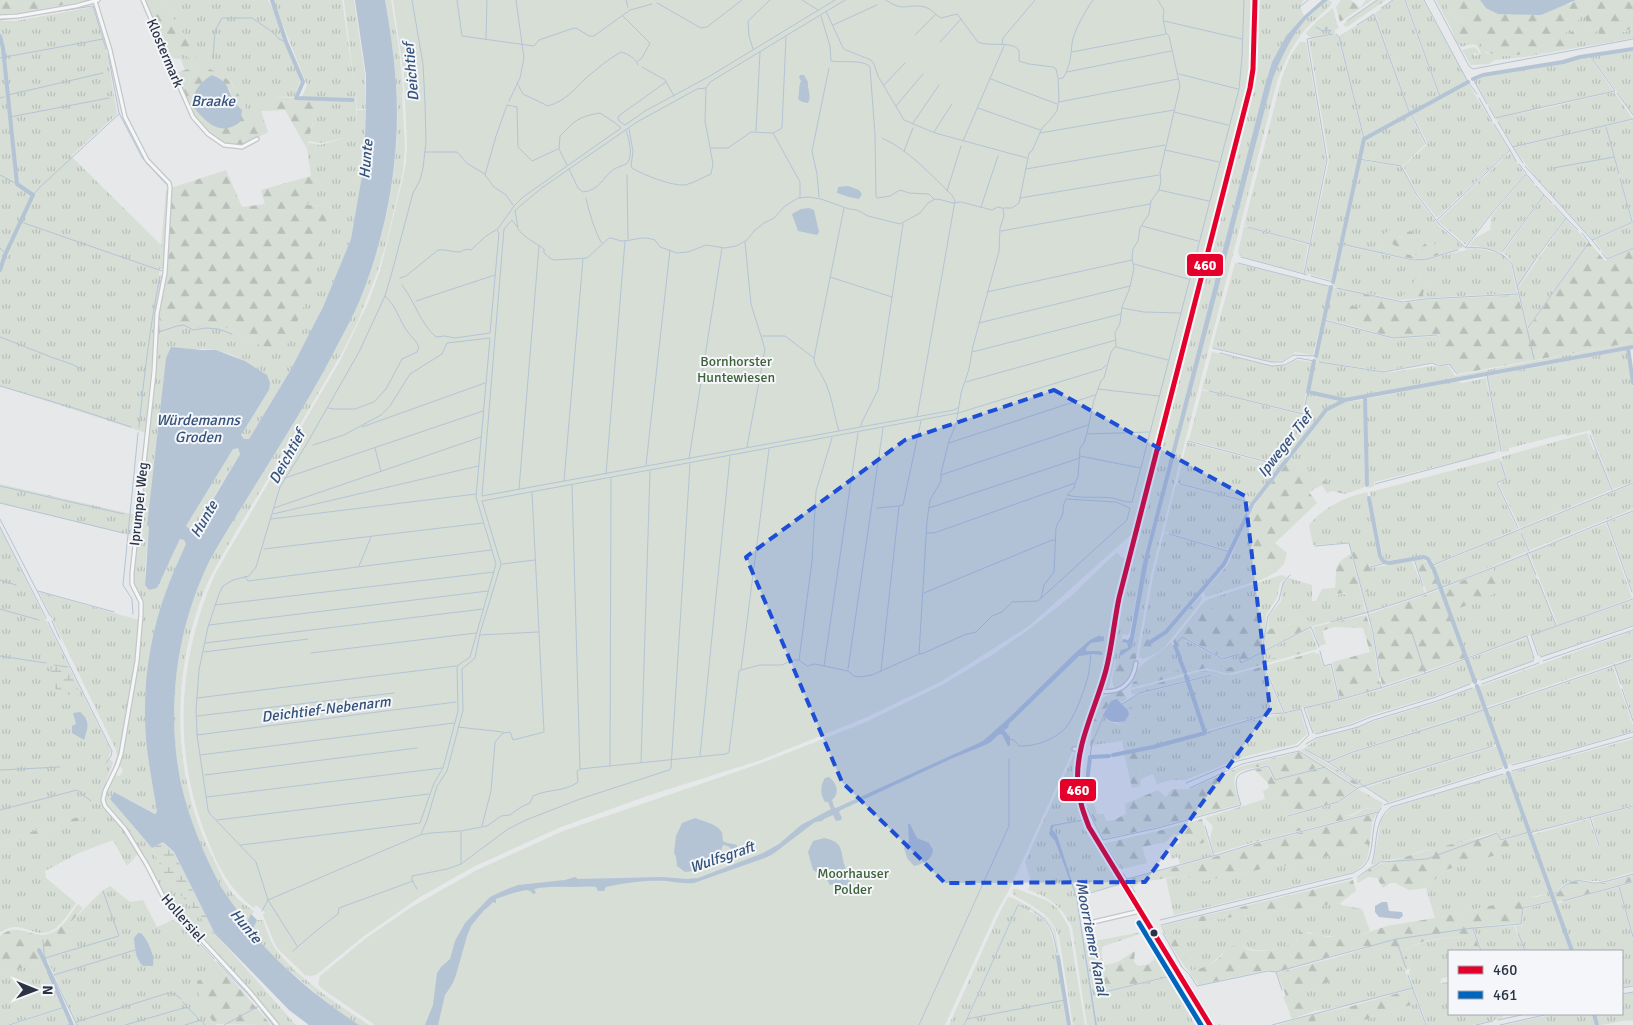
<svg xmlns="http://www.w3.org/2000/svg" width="1633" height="1025" font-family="Signika,sans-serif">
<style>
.grass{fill:url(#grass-tufts);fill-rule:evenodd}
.forest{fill:url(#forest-firs);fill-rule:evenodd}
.wetland{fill:url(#wetland-marsh)}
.green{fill:#d6ded6}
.water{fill:#b4c4d5;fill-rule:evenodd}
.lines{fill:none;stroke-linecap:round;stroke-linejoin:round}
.stream{stroke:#b4c4d5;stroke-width:1}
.canal{stroke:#b4c4d5;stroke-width:4}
.street-casing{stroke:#c4c6c8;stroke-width:5.5}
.secondary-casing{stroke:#c4c6c8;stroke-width:7}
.street{stroke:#f5f6f7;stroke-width:3}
.secondary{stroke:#f8f8f8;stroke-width:4.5}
.bus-1-casing{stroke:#f4f6f9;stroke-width:9}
.bus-2-casing{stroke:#f4f6f9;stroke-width:9}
.bus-1{stroke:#e4002b;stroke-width:5}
.bus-2{stroke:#0065bd;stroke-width:5}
.marked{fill:#1d4ed8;fill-opacity:0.2;stroke:#1d4ed8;stroke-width:4;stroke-dasharray:10 6;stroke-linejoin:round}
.bus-dot{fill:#2b3445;stroke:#f4f6f9;stroke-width:2}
.labels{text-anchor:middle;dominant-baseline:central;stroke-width:4;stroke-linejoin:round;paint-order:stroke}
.street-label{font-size:14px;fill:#2b3445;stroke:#f4f6f9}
.park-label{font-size:14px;fill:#3f6138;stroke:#f4f6f9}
.water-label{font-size:15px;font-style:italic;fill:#34527a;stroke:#f4f6f9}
.line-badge{stroke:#f4f6f9;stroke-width:2}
.badge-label{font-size:14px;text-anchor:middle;font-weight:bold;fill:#fff}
</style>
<defs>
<pattern id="grass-tufts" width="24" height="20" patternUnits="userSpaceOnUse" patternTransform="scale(1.25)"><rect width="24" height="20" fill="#d6ded6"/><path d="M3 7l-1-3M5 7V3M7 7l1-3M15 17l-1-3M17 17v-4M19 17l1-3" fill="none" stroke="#b8bfb9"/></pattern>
<pattern id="forest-firs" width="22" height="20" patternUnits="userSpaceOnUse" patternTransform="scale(1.25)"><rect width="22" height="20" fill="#d6ded6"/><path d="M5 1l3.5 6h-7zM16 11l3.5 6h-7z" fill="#b8bfb9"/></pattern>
<pattern id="wetland-marsh" width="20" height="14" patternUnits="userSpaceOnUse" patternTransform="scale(1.25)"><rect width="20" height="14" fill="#d6ded6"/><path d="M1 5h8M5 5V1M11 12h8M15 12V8" fill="none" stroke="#b8bfb9"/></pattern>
</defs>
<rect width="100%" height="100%" fill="#e6e8ea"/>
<!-- grass -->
<path class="grass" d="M161 0H268L277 16 300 81 294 97C277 97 270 94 261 110H247L232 83 200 65 185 70 181 59 169 58 166 51 182 53 191 58 190 43Z
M273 0H342L356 98 302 97 307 85Z
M344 0H354L365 75 366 109H357Z
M385 0H391L398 43 403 91 402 95 405 147 403 172 387 240 378 270 358 321 344 349 291 440 287 444 279 460C264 485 249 510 234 535 224 553 213 570 205 589 171 672 171 773 211 854 218 868 224 883 233 894 239 901 247 906 254 911L247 922H245C237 909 227 898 220 885 204 854 190 821 182 788 165 713 176 628 210 560 220 541 232 523 243 505 276 451 311 398 339 342 346 329 353 316 359 302 387 234 402 158 396 84 394 55 390 28 385 0Z
M1258 0H1304C1299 5 1301 10 1304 16L1286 36 1272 62 1265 85 1142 567 1130 631 1128 635 1122 634V642L1128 643V648L1122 655 1132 648 1150 551 1273 78C1282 57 1291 36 1307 18 1313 12 1321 6 1328 0L1332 2C1330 8 1311 22 1305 30 1292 45 1284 63 1277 82L1150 578 1137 652 1116 660 1115 659 1108 691 1104 685C1113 653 1116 621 1124 589L1251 94 1255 75Z
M1394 0H1404L1439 97 1410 112 1375 13Z
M1406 0H1423L1467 80 1440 96Z
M1436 0H1447C1446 7 1448 10 1454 13L1457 24 1452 30Z
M1591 4V12L1585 17 1587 28 1625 32 1633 28V38L1524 57 1495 60 1489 64 1471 65 1462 50 1474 47 1477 49 1479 54 1473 53 1475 56 1481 53 1477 46 1473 44 1461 47 1456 41C1463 44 1467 44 1472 38H1477L1486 53C1505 56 1522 60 1537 46L1540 47 1541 53C1548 50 1555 47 1563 46L1567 34H1564L1582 16 1586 5Z
M93 7 107 53 117 114 71 156 161 245 159 276 163 275 156 313 146 433 0 386V21H16Z
M1374 15 1409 112 1364 137 1339 36Z
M1315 23 1323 30 1335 28 1337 24 1339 28 1335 30V33L1312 38 1308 36 1306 33Z
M1336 34 1338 37 1363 138 1331 280 1305 273 1329 160 1309 40Z
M1300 42H1306L1326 160 1309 243 1244 225 1282 77 1291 55Z
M1633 50V114L1592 57Z
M1580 58H1591L1613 91 1496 118 1475 82V80L1483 77 1563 63Z
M1468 83 1509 150 1437 218 1418 194 1403 166 1428 144 1412 113Z
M1614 92 1633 119 1514 147 1496 118 1547 108Z
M321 99 356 102 357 127V110H366L364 164 351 239 323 307 290 371 249 439H244L241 435 269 390 267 375C245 360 220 345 193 350 184 351 175 355 166 358L145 568V585L149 590 170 561 180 539 184 540 187 544C180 558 173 572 168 586 152 627 144 673 145 717 145 749 152 781 157 812L156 814 114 792 110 799 152 848 167 880 296 1025H279L171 905 161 891 126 828 106 803 105 794 114 775 120 776 123 770 120 766 123 752 138 662 142 604 133 580V574L155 377 158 318 166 326 182 321 193 327 215 325 225 327 273 352 330 206 306 205 322 185 311 176 307 149 309 143 320 145 345 138 321 143 309 141 315 111Z
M1411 115 1425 145 1402 166 1360 158 1364 140Z
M1633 120V221L1606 126Z
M1605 126 1632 222 1592 239 1535 177 1514 148Z
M1510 152 1525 174 1490 214 1466 245 1438 221Z
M1360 160 1401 167 1417 197 1439 226 1464 247 1453 251 1450 249 1432 254 1419 249 1416 256 1407 253 1414 237 1407 232V237L1398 236 1400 229 1391 242 1401 250 1402 254 1381 247 1377 249V252L1341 244Z
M1526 175 1543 195 1501 252 1476 246 1468 247 1475 238 1490 230 1492 215Z
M1544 196 1565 218 1537 256 1518 286C1515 273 1515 259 1503 253Z
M1566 219 1588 242 1528 328 1518 288Z
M1633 223V247L1607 258 1594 240Z
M1244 226 1308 245 1303 273 1240 256 1238 252Z
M1341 245 1413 261 1427 259 1475 248 1502 254 1511 264 1517 293 1424 298 1423 294 1427 282 1423 271 1400 300 1332 286Z
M1235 263 1330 287 1313 355 1295 352 1284 360 1272 362 1212 347Z
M1332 287 1355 292 1358 297 1368 298 1370 305 1367 310 1348 305 1344 312 1353 326 1325 319Z
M1325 321 1393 339 1439 336 1443 360 1385 371 1315 361Z
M1633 338V346L1363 397 1346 399 1311 392 1309 389 1315 362 1386 373 1433 366 1439 367 1448 365 1455 376 1628 343Z
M1627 350 1633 389V482L1613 489 1590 430 1567 436 1565 434 1509 448V451L1502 452 1488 376Z
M1212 352 1272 366H1285L1297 360 1313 362 1302 413 1202 389Z
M1486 378 1500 451 1374 482V486L1369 488 1366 399 1457 381 1462 383Z
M1202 390 1303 415 1308 394 1342 400 1325 410 1282 465 1189 440Z
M1364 400 1365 487 1345 494 1291 458 1326 413 1344 402Z
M1587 433 1593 449 1596 451 1611 490 1520 528 1499 484 1507 479 1501 457Z
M1187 442 1280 467 1253 502 1177 483Z
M233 448H238L240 453 194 530 190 529 186 526Z
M1500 458 1505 479 1496 483 1517 529 1434 564 1429 558 1424 556 1390 562 1385 560 1382 554 1370 492Z
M0 484 136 515 134 536 0 503Z
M1176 484 1252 503 1229 550 1164 532Z
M1633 484V509L1530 550 1520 530Z
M1367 492 1379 557 1383 563 1368 566 1355 542 1313 545 1309 525C1324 507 1345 497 1367 492Z
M1633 512V592L1608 522Z
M1246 522 1258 562 1276 572 1263 579 1206 597 1203 592 1227 566Z
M1606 523 1632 598 1558 625 1529 553Z
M0 528 111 751 108 758 113 762 107 778 102 802 116 819 137 852V855L127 866 113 840 79 853 45 871 46 878 76 903C69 912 63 924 53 930 34 941 23 917 0 932V846L82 820 81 816 0 842ZM87 718 88 725 84 739 72 733 76 725Z
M1519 530 1528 551 1442 588 1434 566Z
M1164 533 1229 552 1222 564 1166 631 1154 638 1142 637 1153 577Z
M1527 554 1556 626 1467 657 1450 612 1500 591 1493 568Z
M1412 561 1425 593 1368 612 1363 593 1375 589 1369 568Z
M1281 575 1287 577 1280 583 1277 598 1266 615 1238 610 1218 615 1207 600Z
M1289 578 1312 585V601H1316L1319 606C1334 596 1338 590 1356 597L1361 593 1366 613 1312 626 1309 620 1268 629 1269 616 1281 601 1283 583Z
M39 592 139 620 136 662 120 753 109 780 117 756 116 750Z
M1633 600V625L1540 657 1532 635Z
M1310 629 1317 647 1242 667 1241 663C1220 674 1222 663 1205 663 1198 664 1191 667 1185 669L1178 651 1185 640 1223 660 1237 655 1241 663Z
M1633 631V657L1486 707 1478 687Z
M1527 638 1533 658 1532 661 1476 681 1468 659Z
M1171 642 1183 669 1133 682C1134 679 1135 674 1137 671 1142 661 1162 653 1171 642Z
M1319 653 1323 667 1330 666 1338 700 1285 712 1266 668Z
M1466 660 1474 682 1435 696 1371 715 1350 724 1314 734 1306 708C1361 698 1413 679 1466 660Z
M1633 660V718L1615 665Z
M1613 667 1633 726V731L1563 751 1507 765 1486 710Z
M1264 669 1283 713H1270L1260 717 1244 720 1206 731 1189 681 1213 675 1223 678 1236 677Z
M1187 682 1203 729 1200 733 1151 746 1124 752 1122 741 1092 745 1104 716C1110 723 1121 727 1130 725L1135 716 1127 701 1141 694Z
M1476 687 1484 709 1353 751 1328 761 1305 748 1316 739 1359 727 1375 721 1438 702Z
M1300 710 1307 734 1296 744 1247 756 1185 780H1171L1157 784 1153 774 1141 779 1140 768 1146 767 1140 757 1144 754 1169 749V744L1244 722Z
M1484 710 1496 744 1365 786 1330 762 1353 753Z
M1633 739V805L1530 832 1509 773Z
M1497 746 1504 766 1389 802 1367 787Z
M1075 752H1076L1077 755C1072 777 1076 797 1082 820L1053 824 1049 831 1055 841 1076 897 1095 1025H1087L1072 927C1062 906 1049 897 1028 890L1031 881 1025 862Z
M1507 773 1528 832 1501 839 1497 832 1448 846 1421 851 1402 858 1382 861 1373 865 1381 819 1391 808Z
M1358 789 1383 803 1380 809C1374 809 1368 808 1363 809 1350 814 1351 820 1337 811L1326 814 1328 820 1259 839 1254 842 1214 854 1210 838 1213 826 1205 818 1265 799 1278 798 1288 817 1338 803Z
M1633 807V872C1621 875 1607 882 1595 881 1587 881 1579 878 1571 881 1563 883 1560 890 1552 894L1531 835 1589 819 1598 846 1600 845 1592 818Z
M1080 821 1119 884 1077 896 1057 835 1052 829V827L1054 826Z
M1178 834 1188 836 1200 844 1208 841 1213 856 1180 864 1178 857 1171 859 1169 847 1180 843Z
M1529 836 1552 900 1549 901 1546 894 1435 918 1426 888 1445 870 1508 848 1513 843Z
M1370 844C1368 859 1366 865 1353 872L1174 915 1166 879 1179 876 1188 877 1194 881H1203L1258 870 1273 863 1285 866 1333 855 1355 845Z
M1633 883V934L1619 887Z
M110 886 130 902 143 900 157 927 173 920 178 923 230 977 225 975 215 1024 216 1025H77L48 961 75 926 71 922 102 891ZM141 933C152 943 144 953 140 964L135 950Z
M1618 887 1633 940V985L1622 988V951H1573L1556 904Z
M1013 889H1017L1048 901 1058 909 1069 927 1085 1025H1073L1059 937C1052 914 1032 906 1014 895L1012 893Z
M1008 897 1013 898C1029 907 1046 914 1055 930L1071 1025H1069L1054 932C1047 916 1033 911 1018 905L964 1025H949L999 914Z
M1553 902 1570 951H1525L1515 926 1522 925 1524 909Z
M1340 903 1341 905 1362 909 1370 931C1355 937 1323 939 1308 932L1297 938 1296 943C1280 950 1259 954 1242 946 1236 948 1227 949 1223 953 1213 962 1206 970 1191 970L1173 934 1172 927 1181 924Z
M1018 906C1028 911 1038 914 1045 922 1057 935 1064 1004 1067 1025H965Z
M257 920H263C267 931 270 943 278 952 300 980 339 1005 369 1025H359L333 1007 274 958 253 934V929Z
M1514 926 1524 951H1482L1474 928Z
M1467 937 1478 951H1449V977L1442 978 1440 983 1449 982V1014H1502L1503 1018 1472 1025H1427L1409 974 1410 968 1405 950C1424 939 1446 938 1467 937Z
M1370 947 1388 951 1405 971 1412 988 1345 1006 1314 1011 1317 998 1287 1006 1283 997 1340 978 1334 958Z
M44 962 64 1007 7 1025H0V974Z
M1175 976 1205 1025H1097L1093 995Z
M1633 992V1021C1622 1019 1610 1025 1599 1025L1595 1014H1622V995Z
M1417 1003 1425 1025H1316L1315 1014 1345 1008C1344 1016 1344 1018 1351 1023L1361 1021Z
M64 1008 71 1024 66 1025H12Z
M1555 1014H1592L1596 1025H1505Z"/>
<!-- forest -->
<path class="forest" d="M0 0H92L18 13 0 14Z
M144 0H161L190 43 196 57 191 59 182 53 166 51Z
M1341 0H1351L1360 8 1366 0H1372L1340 22 1336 7Z
M1376 0H1386L1347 27 1343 25C1352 15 1365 9 1376 0Z
M1447 0H1480L1486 8 1570 4 1576 0H1633V28L1607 38H1601L1599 29 1590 37 1582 34 1583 30 1587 27 1585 17 1591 12 1590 4 1586 5C1585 16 1572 26 1565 33L1567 34 1573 31 1575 35 1571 46C1566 49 1565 46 1559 47 1552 48 1546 52 1539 53L1540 47H1537C1522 59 1496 59 1479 48L1480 43 1477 38H1472L1469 42 1461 43 1456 41 1452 30 1457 24 1454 13C1448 10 1446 7 1447 0Z
M1333 8 1337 24 1335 28 1323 30 1315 23Z
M200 65C231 77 232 82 247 110H261L265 102 273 97 321 99 315 111 307 149 285 110 261 111 268 132 242 146 225 144 209 133 195 117 176 73ZM229 88 233 99 242 110 209 124Z
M226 170 242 207 265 204 261 190 311 176 322 185 307 205 330 206 308 297 286 347 279 352H273L225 327 215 325 193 328 181 322 166 326 158 318 166 270 171 188Z
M166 190H169L164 269H159Z
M1395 227 1400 229 1402 232 1398 236 1399 237 1404 236 1407 237V232L1411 231C1418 237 1410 246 1407 254L1416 256 1419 249 1429 240 1433 241C1437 247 1434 248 1433 254L1450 249 1453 251 1427 258 1414 259 1377 252V249L1381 247 1402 253C1400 247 1390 242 1384 241L1382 237 1387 232Z
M1589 242 1605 261 1633 248V338L1628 343 1458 374 1449 363 1440 365 1432 362 1443 360 1439 336 1437 334 1394 338 1353 326 1344 312V307L1348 305 1367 309 1370 305 1368 298 1358 297 1355 292 1404 303 1425 300 1518 295 1527 331Z
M1423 271C1430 280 1426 284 1423 294L1424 298 1400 300Z
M1291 458 1345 494 1332 491 1327 493 1322 485 1309 492 1317 503 1275 543 1287 553 1284 564 1276 572 1258 562 1246 522 1258 500Z
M1349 542H1355C1361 551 1369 563 1371 573 1373 579 1373 583 1375 589L1363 593Z
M1351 554 1361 593 1356 597 1349 599 1346 593 1336 594 1333 600 1319 606 1316 601 1322 589 1335 588C1338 568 1331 565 1351 554Z
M1418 559C1433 559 1434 577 1439 588L1427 593 1415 560Z
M1493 568 1501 591 1450 612 1442 589Z
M1440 590 1465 658 1382 686 1374 632 1369 614Z
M1201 596 1202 598 1200 603 1164 648 1157 653 1144 659 1139 657 1142 637 1154 638 1150 642H1147V645C1169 638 1185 611 1201 596Z
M1207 600 1218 615 1238 610 1266 615 1265 630 1309 620 1312 626 1241 662 1238 653 1224 658 1186 638 1178 651 1173 641 1202 604Z
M1366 615 1372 632 1380 688 1340 699 1332 662 1370 652 1363 628 1334 627 1322 631 1326 644 1319 646 1313 627Z
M1317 647V649L1228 674 1206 668 1186 673 1185 669C1191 667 1198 664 1205 663 1223 663 1220 674 1241 663L1243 666Z
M1137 652C1135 666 1132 685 1115 688 1109 681 1115 669 1116 660Z
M1315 652 1316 654 1236 677 1223 678 1211 674 1189 679 1187 675C1194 673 1204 669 1212 671 1220 673 1224 675 1232 675Z
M1183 669 1184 674 1131 688 1133 682Z
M1185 676 1186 680 1132 695 1131 690Z
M1123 691 1127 699 1122 702 1116 699 1107 707 1090 748 1092 726 1102 698 1114 692Z
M1127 701C1130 706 1135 712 1135 717 1137 729 1121 725 1115 723L1125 721 1128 710 1123 704Z
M1169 744 1170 749 1144 754 1140 757 1145 761 1146 767 1140 768 1141 779 1140 786 1132 788 1124 754Z
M1304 749 1363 786 1358 787 1300 750Z
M1299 752 1324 766 1275 780 1268 765C1236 772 1227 768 1240 804L1158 827 1103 839 1087 805 1094 804 1097 814H1104L1106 821 1114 820 1126 814 1125 804 1158 790 1166 797 1172 789H1190L1242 766Z
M1267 767 1274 781 1325 767 1356 788 1337 802 1287 815 1278 798 1265 799 1263 791 1269 788 1268 783 1255 770Z
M1364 809H1380L1378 811 1254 842 1259 839 1327 820 1325 814 1337 811 1343 812 1346 816H1352Z
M1377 813 1372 822 1370 844 1355 845 1333 855 1285 866 1273 863 1258 870 1203 881H1194L1188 877 1179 876 1142 882 1133 887 1129 879 1214 857 1256 844Z
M81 816 82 820 0 846V842Z
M1202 819 1208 841 1200 844 1188 836 1174 834 1166 842 1142 847 1147 863 1122 869 1106 843 1158 831Z
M1528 833 1529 836 1513 843 1503 853 1445 870 1426 888 1409 890 1395 883H1390L1383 888 1377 878 1368 877 1358 883 1357 879C1363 875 1367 870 1373 867 1383 862 1392 862 1402 858 1432 847 1465 842 1497 834L1501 841Z
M1633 875V881L1562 901 1555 902 1553 895C1562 892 1564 885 1572 882 1581 879 1590 885 1599 884 1610 882 1622 878 1633 875Z
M1353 880 1356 891 1340 903 1181 924 1172 927 1173 934 1191 970C1200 970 1213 964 1219 958 1224 953 1228 947 1235 945 1240 944 1245 949 1250 950 1262 953 1284 948 1296 943L1300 932 1329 937 1366 933 1387 926 1435 918 1529 897H1537L1547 894 1549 901 1523 907 1521 923 1472 927 1480 951H1478L1467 937C1446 938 1423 938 1405 950L1410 968 1405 971 1388 951 1366 946 1277 972 1267 970 1199 985C1184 966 1171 948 1161 926Z
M78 904 83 908 71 922 75 926 48 961 0 974V936C20 919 34 944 55 931 65 925 71 913 78 904Z
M1142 932V933L1102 947C1101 953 1101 959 1105 965 1118 964 1125 957 1135 951L1134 962 1138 966 1147 965 1154 960 1152 947 1157 945 1174 975 1093 994 1084 943Z
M1334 958 1341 978 1286 996 1277 973Z
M225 975 230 977 271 1025 215 1024C205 1012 197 998 197 981L209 976Z
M1413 989 1417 1003 1361 1021 1351 1023C1344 1018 1344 1016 1345 1008Z
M1318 997 1314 1011 1292 1019 1287 1006Z
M1315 1014 1316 1025H1278Z"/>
<!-- wetland -->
<path class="wetland" d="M52 666 68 668 81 696 57 694 51 672Z
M163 842 174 853 215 934 167 880 152 848Z"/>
<!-- green -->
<path class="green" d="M393 0H1253L1251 72 1250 82 1133 533 1029 626 942 681 865 718 761 760 647 796 561 827 475 866 420 897 364 936 316 975 310 976 305 975 278 949 274 942 263 915 265 912 256 905 254 908C228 888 218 866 206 836 172 749 178 659 215 574L340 361 368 303 380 271 402 182 406 163 407 146 404 74Z
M1117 552 1121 557 1128 559 1115 612 1106 662 1080 747 1074 748 1009 890 996 913 945 1025H375L321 988 318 984 320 976 365 939 410 908 477 870 563 831 762 763 866 722 944 684 992 655 1031 628 1070 597Z"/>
<!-- water -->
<path class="water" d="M355 0H385C390 28 394 55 396 84 401 158 387 234 359 302 353 316 346 329 339 342 311 398 276 451 243 505 232 523 220 541 210 560 176 628 165 713 182 788 190 821 204 854 220 885 227 897 237 909 245 922H247L251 914 257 920 253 929V934C284 970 320 999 359 1025H309L289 1010 215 934 174 852 163 842 152 848 110 799 114 792 155 814 157 812C152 780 145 749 145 717 144 673 152 627 168 586 173 572 180 558 186 544L184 540 180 539 157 588 149 590 145 585 149 526H147L166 358 171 347 202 350H216L245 361 267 375 270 383 269 390 241 435 244 439H249L290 371 323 307 351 239 364 164 366 110V75ZM238 448 240 454 195 530 190 529 186 526 233 449Z
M1322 0H1328C1321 6 1313 12 1307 18 1291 36 1282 57 1273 78L1150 551 1132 648 1122 655H1119L1121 650 1128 648V643L1122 642 1123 639 1128 640 1130 637 1142 567 1265 85 1272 62 1286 36 1304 16Z
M1480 0H1576L1541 15 1498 14 1486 8Z
M212 75C230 83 225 86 234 100 236 104 239 107 242 110L240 122C219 138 205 121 191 104 194 91 200 82 212 75Z
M800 75H804L808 82C807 89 812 95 808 103L802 102 798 99C800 93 798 87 801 81L799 77Z
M848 186 859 190 862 194 859 199 849 197 837 193 838 187Z
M809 208 814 210 819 232 817 235 798 231 792 214 801 209Z
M1100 635 1101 637 1104 636V641L1091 643 1086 648V651H1100L1103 653 1102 655 1093 654 1079 656 1009 724 1008 728 1004 730 1010 737V746H1008L1002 734 998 735 991 742 983 746 953 758 841 810 839 812 842 818 841 820 836 821 833 815 824 819 822 821 815 822 773 854 765 858 694 883C684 884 676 882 666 881 646 880 624 883 606 887L604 891H598L596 887C589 886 582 887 575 887 561 887 548 886 534 889L536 893 533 894 531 891 526 890 513 893 496 899V903L493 902 486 909 484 910 471 926 467 936 456 975 453 983 445 995 438 1025H425L433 1005 437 973 441 967 450 959 455 941 465 923 490 897 505 890 518 885 565 880 575 877 578 879 662 877 687 879 698 878 763 853 779 844 801 825 831 809 828 802H825C820 794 820 785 825 778L829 777C837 783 840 793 832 800L834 807 836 808 983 741 1011 716 1073 655 1090 640Z
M1117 699 1128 710 1129 714 1125 721C1115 723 1110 723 1103 715L1111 701Z
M80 712C91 722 88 726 84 740L72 733V726L76 724 73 713Z
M695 818C702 821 719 824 722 833 723 835 722 838 723 841 727 844 732 843 737 845V847L731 849 728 846 723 845C721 849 721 853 719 857 713 868 696 871 685 872L677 866 676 857 674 853 676 836 682 823Z
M1080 820V821L1054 826 1052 829 1057 835 1077 897 1097 1025H1095L1076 897 1055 841 1049 834 1051 825Z
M908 824H910L917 838 929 843 933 850C932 860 923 864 914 866L907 858 904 848 909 841Z
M824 838C845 842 840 852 845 867 848 876 851 882 850 891L840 883 830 885 826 878 813 870 808 852 813 841Z
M1382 902H1387L1389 911 1402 912 1403 916 1399 919 1379 917 1375 912V906Z
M138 933H141C148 940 155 956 153 966H143C135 959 135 948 134 938Z"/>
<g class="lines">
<!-- stream -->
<path class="stream" d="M457 0 462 36 534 46 539 40 571 29 576 28 589 36H594L630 10 652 4
M626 0 628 7
M802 0 818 10
M886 0C904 13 907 3 925 7 932 9 935 15 941 18L957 14 978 42C988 47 1011 41 1018 49 1020 52 1019 58 1019 61L1029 64 1053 67 1056 69 1058 78
M1405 0 1440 97
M1424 0 1468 82 1477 94
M1434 0 1469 66 1473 69 1633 39
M657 3 701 28 707 27 742 0
M1301 6 1308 0
M1381 8 1393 0
M826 11 843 48 846 50 871 60 874 64 878 76 904 120 935 133 1027 158
M623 16 650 43 642 58 638 61
M821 16 830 46 831 61C842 63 864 59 870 67L875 135 876 197 877 198 890 196 900 190 909 193 929 194 934 199
M0 20 93 6 106 49
M1164 21 1242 39
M1347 21 1377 0
M833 25 877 5
M1357 25 1374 14 1410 114
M1316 27 1323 31 1331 30
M1336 34 1339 37 1364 139
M915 35 936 14
M786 37 782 127 781 129 773 133 800 182V198
M486 39 487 0
M940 42 961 19
M1002 44 1003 38 1035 0
M753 49 749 36 748 21 770 0
M1072 52 1166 34
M108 54 119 113 143 159 166 184
M0 58 103 39
M213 58 215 31 222 18H252L274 33 279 39 286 42
M642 67 665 80 674 96
M1067 72 1171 51
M1179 74 1238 89
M991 79 1057 104
M1473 79 1487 104
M666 82 624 112 618 117 619 121 625 125 645 111 710 76 835 0
M517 83 523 94 548 106C567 100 572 91 586 78 597 69 608 59 621 52 628 54 636 58 638 65
M884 85 905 63
M706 89 705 121 710 147
M1617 93 1633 115
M8 95 103 73
M0 98 4 97
M1479 98 1492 121
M509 101 520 78 524 58 516 0
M1059 102 1178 79
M896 106 923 74
M1489 107 1495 118 1615 91 1591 57
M978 108 1040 130
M1174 112 1228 125
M1411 113 1426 144
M10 117 109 98
M1498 122 1513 147
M913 123 939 85
M1606 127 1619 174
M629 129 633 151 631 166 632 168C644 175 671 186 685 185 694 183 703 177 711 174L713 164 710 148H728L751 132 773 133
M756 131 760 52
M934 132 952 104
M1040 133 1174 110
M882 138C909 150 931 175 952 195L955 201 917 417
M963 141 1004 46
M1165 150 1219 162
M1510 150 1516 161
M904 151 913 128
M425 152H457L468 164 485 174
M1359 159 1401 166 1417 195 1439 224 1466 248C1482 246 1502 250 1512 264L1534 359
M1523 163 1513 147 1633 119
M1519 164 1526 173
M1525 166 1592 240
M1553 168 1614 157
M569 169 578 188 583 192C600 190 602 178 614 169 618 167 626 165 628 162 633 154 629 138 626 131
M1026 169 1165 145
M0 175 17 184
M627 175 628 239
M1620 178 1632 221
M1536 186 1544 195
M1159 190 1209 201
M947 191 961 146
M33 195 40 187 119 114
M819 197 817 174 812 151 829 68
M586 198C587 206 597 238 602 243
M1020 198 1159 175
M513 205 506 195 494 187 485 175 496 136 507 105 517 107 518 147 532 161 558 149
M1554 205 1566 218
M981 207 998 156
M515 211 518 228 512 220 504 229 482 496 954 410 959 407
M515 211 520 206 543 187 637 122 697 89 706 88 710 82 845 0
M1437 220 1510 150 1494 124
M21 222 162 271
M1142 226 1198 241
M1248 227 1310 244
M518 229C523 237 536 243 544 249V253L551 259 555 260 587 258 609 238C613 238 617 240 621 241 635 241 640 235 655 240L660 247 677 253 688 252 706 245 725 248 736 246 747 240 754 231 764 223 774 218 785 206 798 198 808 197 821 199 849 209 857 210 868 216 900 224 920 213 928 203 935 199 942 200 953 203 961 202 992 210 998 207 1002 208
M1001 231 1150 204
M745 242 751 304 765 349 747 447
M1341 244 1413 260 1427 259 1458 250
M1466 247 1492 213 1526 174 1534 183
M0 248 6 254
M1600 250 1592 240 1633 222
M1502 252 1544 195 1552 203
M1602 253 1607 259 1633 248
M1241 257 1304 274
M1238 263 1332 287
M1134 264 1188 279
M1307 275 1304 274 1327 160 1307 39 1333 34
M1311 276 1333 282
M830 277 892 297
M400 278 406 276 438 250C445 249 452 252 459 252 464 251 465 248 471 250L486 236 496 230
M402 285C415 302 420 323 436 337L444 336 455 338 490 333 499 233 497 230 514 206 523 197 621 128 614 122 600 113C577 117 575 121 560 136L559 149 567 165
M1517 287 1537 257 1566 218 1578 230
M1337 288 1403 302 1425 299 1518 294
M987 292 1132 260
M416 301 495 275
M1122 308 1144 312 1180 313
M1324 320 1393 338 1437 335
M979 323 1130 286
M159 327V332L177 326 184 325 193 330 206 328 218 329 232 334
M1528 328 1589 242 1582 233
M762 336H785L814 358C814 365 819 370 822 376 832 393 833 412 839 431
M0 337C14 342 27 348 41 353 54 359 69 362 82 369
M1116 347 1168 360
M1213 348 1271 362H1282L1293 355 1316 356
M972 352 1121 314
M1220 353 1272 366 1285 365 1298 358 1314 361
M814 358 844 208
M1319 362 1384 372 1432 363 1439 366 1449 364 1457 374
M1487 375 1501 451
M966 382 1116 340
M0 386 77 409 131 427
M1098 389 1159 396
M1209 391 1303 414 1308 392
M328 408 334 409H355L374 402 386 389 402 359 417 352 419 347C416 340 411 337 407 331 399 320 396 305 385 296
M861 426 862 422 878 390 903 224
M139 427C144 376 150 326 160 276
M362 427 485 383
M1088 434 1149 432
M1590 435 1612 490
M1188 441 1282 466
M949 443 1095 395
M375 448 381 471
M1080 456 1140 468
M689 459 722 248
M1501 462 1506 479 1497 483 1518 528
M646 465 670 250
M606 474 625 241
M941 475 1088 425
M285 478 483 411
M564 481 583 259
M1075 484 1074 488 1067 495C1082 499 1097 496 1112 498 1119 499 1125 503 1132 502L1239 89 1242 57 1244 0
M1180 484 1253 503
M1375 484 1495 452
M572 485 580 769
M0 486 124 514
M519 489 539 246
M0 503 123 533
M274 508 481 437
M877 508 899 506
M929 508 1080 458
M273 514 478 466
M0 519 50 616
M271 519 476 494
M1607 522 1632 592
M0 527 46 618
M927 533H934L1075 483 1078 477 1080 448 1084 443 1087 433 1094 400 1101 381 1104 378 1111 352 1116 346 1115 333 1120 323 1122 307 1129 290 1134 269 1132 257 1133 249 1138 241 1140 228 1149 214 1151 201 1159 190 1161 181 1160 172 1180 86 1169 36 1166 33 1163 19 1164 10 1158 0
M1521 533 1529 551
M1169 534 1231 552
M1315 546 1349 543 1373 632 1380 677
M264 549 483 523
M1527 553 1536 575
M1414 559 1423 586
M502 564 535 560
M1433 565 1633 483
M359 566 371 537
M1370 567 1386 563
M245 577 248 581 491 550
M0 580 16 585
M1538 580 1556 625
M38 591 114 612
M924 593 1052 540 1055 541
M215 605 494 572
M0 609 39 620
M133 614 132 599 123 585 138 433
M52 621 60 639
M48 622 112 751 111 756 106 763
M1331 622C1435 597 1533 549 1633 511
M209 625 488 591
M1412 633 1425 673
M480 635 538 632
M205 643 483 609
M1175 646 1182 637 1223 659 1238 654 1241 663 1311 627 1319 647
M1262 651 1268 616 1279 600 1283 583 1290 575
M1320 651 1324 666 1331 664 1339 699
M204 652 308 639
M311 653 476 633
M919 654 924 653 964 635 976 632 992 616 1002 612 1012 602 1038 601 1127 520 1130 508 1116 502 1066 499C1062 506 1064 511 1062 516 1060 521 1057 523 1056 528L1054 572 1044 585 1041 598
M1538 655 1531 635 1633 599
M0 656 46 663
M1541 657 1633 626
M799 660 812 561 816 491 832 438
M1543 661 1633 630
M1614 664 1621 684
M54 665 68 667
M824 666 858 433
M741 669 769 449
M848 669 883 428
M881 671 899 506 903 505 921 421
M1266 671 1284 712
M1380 682 1381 688
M1482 684 1539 663
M1622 689 1633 721
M197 698 456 666
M1122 704 1140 693 1211 675
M197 716 394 693
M458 727 503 732
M1313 733 1304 708C1381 692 1454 663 1527 636L1534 658 1533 661 1481 680
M1316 734 1351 725 1371 717 1436 697 1470 684
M197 735 456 702
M1010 739 1014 740 1019 746C1035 747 1057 739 1067 726 1075 716 1087 684 1089 672 1090 666 1090 659 1091 653
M1306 744 1316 738 1358 727 1374 720 1437 701 1472 688
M1305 749 1328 762 1388 802
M200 755 454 723
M700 756 730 457
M1090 757 1092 744 1104 715
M641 762 650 471
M1328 762 1353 752 1445 723 1633 659
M1512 765 1563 752 1633 732
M610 766 611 478
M0 770 60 767
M1512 771 1633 737
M205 775 417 748
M1186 783 1238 761 1298 746 1309 735 1301 709 1284 713 1270 714 1205 733
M1190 788 1242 764 1299 751 1357 788
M207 797 442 768
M1384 805 1502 768
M1087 808 1103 840 1158 828 1241 805C1230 770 1237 774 1268 766L1275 780 1325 767
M0 810 77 790 91 801
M1288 816 1338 802 1358 788 1493 746
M1590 817 1599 845
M217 820 429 794
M1079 821 1081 820 1112 871
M482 826 491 791 495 742 503 733 510 732 513 740 544 732 532 492
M1205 826 1214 856 1256 843 1378 812
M1529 833 1633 806
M421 834 427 820 437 786 447 771 463 710 462 669 475 658 480 633 501 564 482 501 958 413 1102 369 1106 365
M1105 844 1120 868
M241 845 420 823 434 783 443 768 458 711 457 666 470 657 496 564 476 497 490 338 447 343 442 354 410 374 390 406 381 415 344 435 313 445
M461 864 508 829 526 820 580 799 669 770 671 768 690 464
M1372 864C1378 843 1373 821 1391 807L1503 774
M1123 873 1135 892
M1114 875 1124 892
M1358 877 1370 868 1381 862 1427 859 1497 833 1501 840 1529 832
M1127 879 1213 856
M1619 887 1633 937
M417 889 412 880V876L447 869 461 864V832
M1126 895 1134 908
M1552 895C1560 892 1563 885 1571 882 1580 878 1589 884 1598 883 1610 881 1622 877 1633 874
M1077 897 1120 884
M1563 901 1633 882
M262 911 268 900 420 835 430 833 461 831 487 826 501 816 510 815 521 807 530 803 533 796C547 789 565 792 578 782L577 771 580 769 726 754 729 752 739 671 741 670 760 665H782L793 660H799L807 666 815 664 848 671 854 676 860 677 872 675 919 654 927 521 930 500 941 481V473L949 441 956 424 961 393 969 369 973 346 999 251 1000 228 1004 216 1003 208H1012L1019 203 1029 153 1032 151 1042 128 1050 120 1057 111 1059 98 1058 79 1063 78C1070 67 1071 56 1072 43 1074 31 1085 11 1093 0
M1034 912C1051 921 1054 935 1057 953
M1160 920 1353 873C1356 871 1361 869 1364 866 1377 852 1368 825 1381 808
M179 922 214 959
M1161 925 1352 878
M1473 928 1481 951
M1163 933 1182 967 1190 975 1197 986 1268 971 1276 972
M1518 933 1525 951
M1152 935 1205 1024
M1396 939 1406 968
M43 940 44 954 46 961 77 1025
M297 946 268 900 256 862 210 814 208 810 197 735 196 710 199 670 208 627 219 594 223 586 233 580 249 576 256 567 280 487 306 445 359 352 385 296 392 272 413 193 420 180 423 168 426 142 425 103 423 64 412 0
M293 951 316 931 338 914 339 908 413 881
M45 958 119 936 103 891
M217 962 259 1006 224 1025
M54 975 135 950
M1408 975 1426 1025
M1185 976 1212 1021
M1622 988 1633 986
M1282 990 1276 972 1396 939 1473 928 1521 924 1523 908 1553 901
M1622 994 1633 992
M1092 995 1175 975
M183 1002 187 1007
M261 1010 273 1025
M967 1019 1018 905 1029 910
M1498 1020 1526 1014
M76 1022 168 993 175 994 181 999
M1219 1024 1220 1025
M9 1025 65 1007
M68 1025 72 1024
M125 1025 187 1007 197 1017
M185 1025 201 1020 205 1025
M919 1025 1009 826V759
M964 1025 967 1019 1065 1000
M1272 1025 1413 988
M1476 1025 1493 1021
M1500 1025 1549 1014"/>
<!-- canal -->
<path class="canal" d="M272 0 286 42 303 82 296 98 353 100
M0 36 3 48 17 184 33 195 5 255 0 270
M1473 79 1483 75 1563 62 1580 57 1633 49
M1333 282 1364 139 1468 82
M1628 348 1633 383
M1316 356 1331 287
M1314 361 1308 392 1345 400
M1365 398 1367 485
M1369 498 1380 556C1383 561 1384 563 1390 563L1424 557 1428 559 1433 568
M1434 570 1475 682
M1147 643H1149L1166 632 1224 564 1253 503 1326 410 1345 400 1633 347
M1175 646 1180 658
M1180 660 1185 672
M1477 686 1506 767
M1113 755 1153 747 1205 733 1186 676
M1508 773 1572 951
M1085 799 1090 757 1109 756
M39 950 48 969
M1058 957 1069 1025
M49 972 72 1025
M1594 1014 1597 1025"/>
<!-- street casing -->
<g class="street-casing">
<path id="street" d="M143 0 178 83 193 117 208 134 224 145 242 147 257 139
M95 1 110 50 125 117 147 160 169 183 170 187 165 273 157 314 154 372 132 573V584L141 602V614L137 661 121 754 117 766 105 791 103 800 105 806 125 829 147 865 165 900 249 991 277 1025
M0 17 18 16 76 6 98 0
M1100 691C1121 694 1133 683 1136 663
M1074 749H1081
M1085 924 1136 912 1140 910"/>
</g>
<!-- secondary casing -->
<g class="secondary-casing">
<path id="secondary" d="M1210 1025 1089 827C1060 767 1092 728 1106 670 1112 646 1114 622 1119 598L1250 88 1253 69 1255 0"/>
</g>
<!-- street -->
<use href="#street" class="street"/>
<!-- secondary -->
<use href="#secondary" class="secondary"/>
<!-- bus-1 casing -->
<g class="bus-1-casing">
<path id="bus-1" d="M1210 1025 1089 827C1084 814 1079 801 1078 786 1074 747 1096 708 1106 670 1112 647 1114 622 1119 598L1250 88 1253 69 1255 0"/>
</g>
<!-- bus-2 casing -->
<g class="bus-2-casing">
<path id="bus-2" d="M1139 923 1201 1025"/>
</g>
<!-- bus-1 -->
<use href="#bus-1" class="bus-1"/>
<!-- bus-2 -->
<use href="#bus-2" class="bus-2"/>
</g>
<!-- marked area -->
<path class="marked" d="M1054 390 1245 496 1270 709 1145 882 945 883 842 782 746 557 905 440Z"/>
<!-- markers -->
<circle class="bus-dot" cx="1154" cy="933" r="4.5"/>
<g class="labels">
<!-- street labels -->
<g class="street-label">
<text transform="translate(165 53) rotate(67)">Klostermark</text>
<text transform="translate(139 504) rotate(-84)">Iprumper Weg</text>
<text transform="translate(183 918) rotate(49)">Hollersiel</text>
</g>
<!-- park labels -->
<g class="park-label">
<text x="736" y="361">Bornhorster<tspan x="736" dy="16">Huntewiesen</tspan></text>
<text x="853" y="873">Moorhauser<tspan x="853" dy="16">Polder</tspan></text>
</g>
<!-- water labels -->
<g class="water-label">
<text transform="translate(411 72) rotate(-95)">Deichtief</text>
<text x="213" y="101">Braake</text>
<text transform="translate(366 159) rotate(-85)">Hunte</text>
<text x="198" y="420">Würdemanns<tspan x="198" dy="17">Groden</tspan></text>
<text transform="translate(1285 444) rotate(-52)">Ipweger Tief</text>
<text transform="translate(287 457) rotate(-61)">Deichtief</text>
<text transform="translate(204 519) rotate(-60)">Hunte</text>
<text transform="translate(326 709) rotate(-7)">Deichtief-Nebenarm</text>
<text transform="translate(722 857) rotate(-19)">Wulfsgraft</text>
<text transform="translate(246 926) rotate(50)">Hunte</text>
<text transform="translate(1092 939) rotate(79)">Moorriemer Kanal</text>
</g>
</g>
<g class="line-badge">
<rect x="1186" y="253" width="38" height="24" rx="5" fill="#e4002b"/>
<rect x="1059" y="778" width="38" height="24" rx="5" fill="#e4002b"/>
</g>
<g class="badge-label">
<text x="1205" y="270">460</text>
<text x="1078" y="795">460</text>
</g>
<!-- legend -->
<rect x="1448" y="950" width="175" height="65" fill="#f4f6f9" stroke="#a4a8b1"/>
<rect x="1458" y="966" width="25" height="8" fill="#e4002b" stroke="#a4a8b1"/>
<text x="1493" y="975" font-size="15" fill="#2b3445">460</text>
<rect x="1458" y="991" width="25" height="8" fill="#0065bd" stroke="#a4a8b1"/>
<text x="1493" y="1000" font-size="15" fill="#2b3445">461</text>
<!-- north arrow -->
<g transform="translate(35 990) rotate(91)" stroke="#f4f6f9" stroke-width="4" paint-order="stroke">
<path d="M0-4L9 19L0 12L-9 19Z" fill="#2b3445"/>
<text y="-8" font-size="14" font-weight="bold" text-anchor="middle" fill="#2b3445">N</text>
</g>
</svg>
